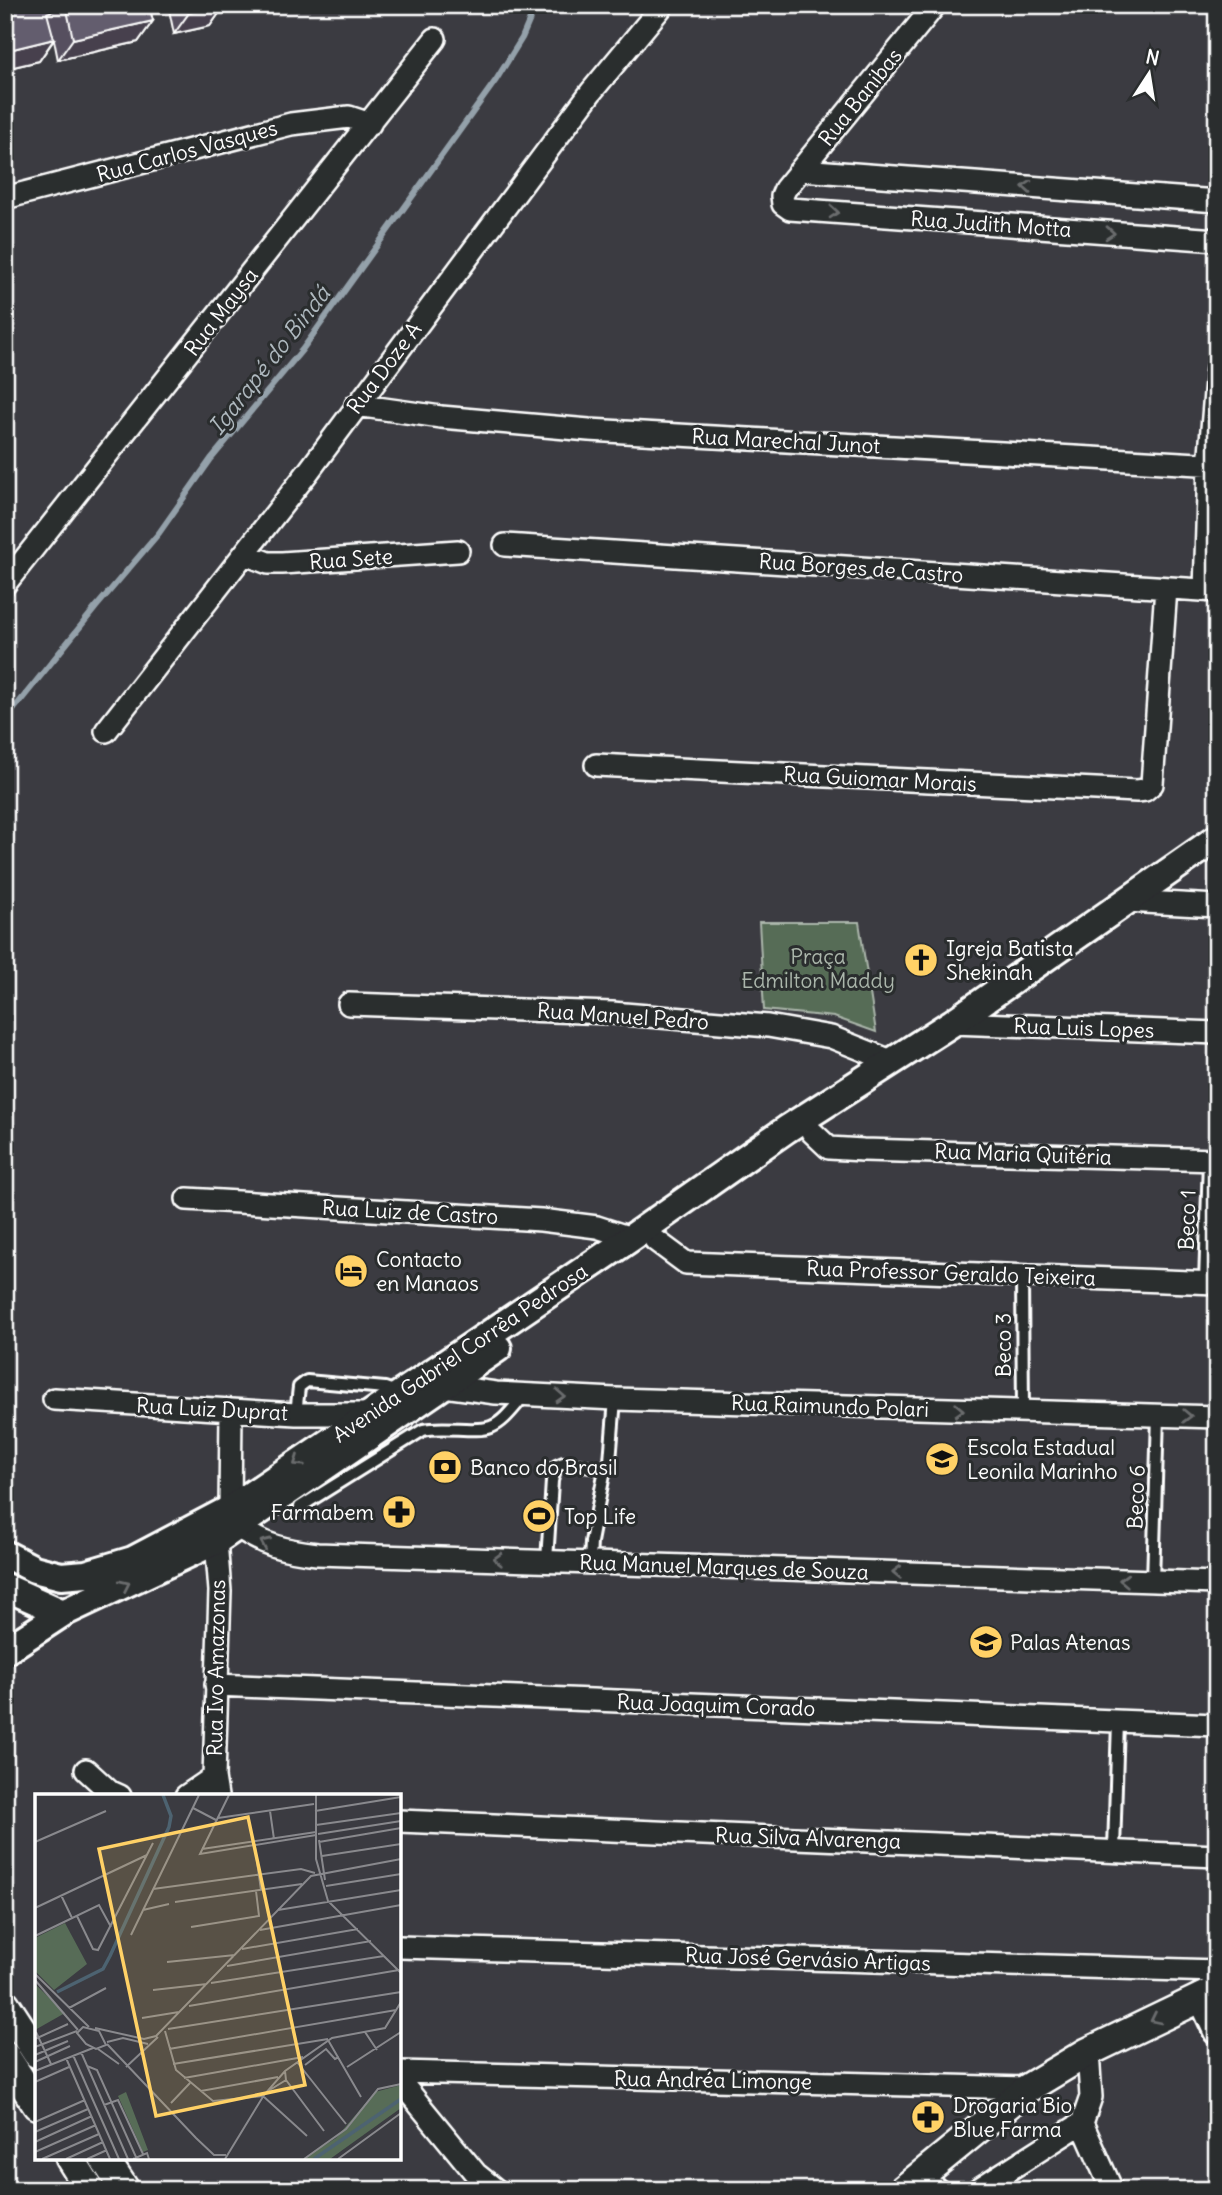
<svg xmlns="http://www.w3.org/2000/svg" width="1222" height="2195" font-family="Delius,sans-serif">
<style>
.green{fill:#576c57;stroke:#abb6ab;stroke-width:2}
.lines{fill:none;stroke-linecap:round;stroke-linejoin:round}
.stream{stroke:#94a1aa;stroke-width:6}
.service-casing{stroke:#fff;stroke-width:16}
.minor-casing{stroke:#fff;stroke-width:26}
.tertiary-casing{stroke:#fff;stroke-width:32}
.secondary-casing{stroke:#fff;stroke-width:33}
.service{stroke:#2a2d2e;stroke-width:10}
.minor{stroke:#2a2d2e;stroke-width:21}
.tertiary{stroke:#2a2d2e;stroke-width:26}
.secondary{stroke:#2a2d2e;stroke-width:28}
.wall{fill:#56505f;stroke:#fff;stroke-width:2}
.shaded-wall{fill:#46414d;stroke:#fff;stroke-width:2}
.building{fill:#645d6e;stroke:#fff;stroke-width:2}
.oneway{stroke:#6a6c6d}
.labels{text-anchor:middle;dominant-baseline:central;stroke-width:6;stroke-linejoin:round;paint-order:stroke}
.street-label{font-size:21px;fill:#fff;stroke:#2a2d2e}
.poi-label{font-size:21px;fill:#fff;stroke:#2a2d2e;text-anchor:start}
.park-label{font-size:21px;fill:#abb6ab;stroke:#2a2d2e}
.water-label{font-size:23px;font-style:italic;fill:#afb9bf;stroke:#2a2d2e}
.inset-river{fill:none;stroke:#4d6371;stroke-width:3.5}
.inset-road{fill:none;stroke:#89898d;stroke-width:2}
.view{fill:#ffd166;fill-opacity:0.15;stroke:#ffd166;stroke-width:3.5}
.inset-edge{fill:none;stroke:#fff;stroke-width:3.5}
</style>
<rect width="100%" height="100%" fill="#3b3b41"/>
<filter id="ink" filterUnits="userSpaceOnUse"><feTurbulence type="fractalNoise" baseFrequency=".0143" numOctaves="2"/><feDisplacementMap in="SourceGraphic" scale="14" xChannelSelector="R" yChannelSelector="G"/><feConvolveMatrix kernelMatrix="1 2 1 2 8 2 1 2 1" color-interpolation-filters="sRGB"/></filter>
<g filter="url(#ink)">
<!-- green -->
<path class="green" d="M759 922H859L876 1032 834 1017 764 1010Z"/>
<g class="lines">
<!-- stream -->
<path class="stream" d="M5 720 96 607 159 533 211 459 302 350 496 80 522 38 536 5"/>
<!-- service casing -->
<g class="service-casing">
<path id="service" d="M1022 1277 1023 1412
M1205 1282 1209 1160
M296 1414 299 1387 307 1381 385 1388 399 1393
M300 1507 423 1430C443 1425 476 1433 491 1427 504 1422 514 1407 524 1396
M547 1561 552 1481 556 1466 563 1463 605 1469
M590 1562 591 1542 605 1469 610 1461 615 1399
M1153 1581 1158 1415
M1114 1850 1118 1721"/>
</g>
<!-- minor casing -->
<g class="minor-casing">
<path id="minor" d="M935 5 785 189 782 196 783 204 790 209 1217 240
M801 170 1217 201
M5 198 291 124 349 117 370 124
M356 405 441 417 589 430 1217 465
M505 545 1217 591
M245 554 268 563H282L458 551
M5 584 435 39
M1205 590 1209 465 1217 368
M106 731 308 472 591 92 663 5
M596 765 1137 791 1145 790 1152 784 1166 588
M1126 901 1217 906
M349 1004 612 1013 768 1026 831 1037 891 1061
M952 1023 1217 1033
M812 1132 829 1148 863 1150 1217 1160
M187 1199 541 1220 597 1227 631 1238
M655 1240 686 1263 1217 1283
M444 1386 496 1393 615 1399 1217 1417
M54 1399 296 1414H370
M230 1509 231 1410
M238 1527C265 1546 284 1550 317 1554L1217 1583
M216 1541 220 1591 214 1777 217 1796
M216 1685 1217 1725
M86 1770 109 1791 120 1796
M186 1796 214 1777
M399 1821 1217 1856
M399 1947 1217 1971
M399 2072 1028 2088
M399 2080 476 2174 496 2190
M1082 2123 1112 2190
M918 2177 938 2190
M977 2190 1082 2123 1091 2097 1088 2052"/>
</g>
<!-- tertiary casing -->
<g class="tertiary-casing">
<path id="tertiary" d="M5 1554 34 1569 61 1576 86 1574 133 1560 230 1509 631 1238 787 1129 952 1023 1217 838
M5 1587 63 1613
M5 1651 63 1613 216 1541 498 1348
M1201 1997 1217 2031"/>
</g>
<!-- secondary casing -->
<g class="secondary-casing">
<path id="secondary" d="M5 2004 37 2053
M5 2056 37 2105
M70 2158 90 2190
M104 2158 125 2190
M903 2190 1028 2088 1088 2052 1217 1990"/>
</g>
<!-- service -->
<use href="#service" class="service"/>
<!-- minor -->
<use href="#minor" class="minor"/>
<!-- tertiary -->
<use href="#tertiary" class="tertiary"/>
<!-- secondary -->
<use href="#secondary" class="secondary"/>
</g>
<!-- wall -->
<path class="wall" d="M5 5H149L153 21 138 42 58 60 54 40 39 61 5 69Z
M168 5H225L210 26 174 34Z"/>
<!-- shaded-wall -->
<path class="shaded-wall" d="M225 5 210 26 174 34 189 13Z
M153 21 138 42 58 60 73 39Z
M54 39 39 61 5 69V51Z"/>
<!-- building -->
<path class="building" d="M5 5H52L53 11 47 13 54 39 5 51Z
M66 5H149L153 21 73 39Z
M188 5H223L189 13Z"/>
<!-- one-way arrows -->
<defs><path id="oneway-chevron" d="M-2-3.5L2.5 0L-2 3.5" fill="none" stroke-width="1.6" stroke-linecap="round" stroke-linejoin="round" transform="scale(1.75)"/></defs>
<g class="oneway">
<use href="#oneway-chevron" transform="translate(1027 187) rotate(-176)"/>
<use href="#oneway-chevron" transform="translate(834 212) rotate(4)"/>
<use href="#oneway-chevron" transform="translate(1110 233) rotate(4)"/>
<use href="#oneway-chevron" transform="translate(560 1396) rotate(3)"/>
<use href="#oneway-chevron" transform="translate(959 1410) rotate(2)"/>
<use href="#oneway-chevron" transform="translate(1187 1416) rotate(2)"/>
<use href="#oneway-chevron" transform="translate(298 1462) rotate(146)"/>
<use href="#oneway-chevron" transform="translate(265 1543) rotate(-156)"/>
<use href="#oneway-chevron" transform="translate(498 1559) rotate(-178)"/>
<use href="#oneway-chevron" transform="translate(897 1572) rotate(-178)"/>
<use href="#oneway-chevron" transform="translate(1124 1580) rotate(-178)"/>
<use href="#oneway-chevron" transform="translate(125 1585) rotate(-25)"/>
<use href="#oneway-chevron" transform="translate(1155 2019) rotate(154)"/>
</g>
</g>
<!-- icons -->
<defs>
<g id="church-disc" transform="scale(1.75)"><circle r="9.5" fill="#ffd166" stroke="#2a2d2e"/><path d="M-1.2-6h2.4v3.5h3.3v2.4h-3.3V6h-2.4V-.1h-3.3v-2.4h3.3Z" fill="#111"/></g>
<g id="hotel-disc" transform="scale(1.75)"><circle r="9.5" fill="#ffd166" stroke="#2a2d2e"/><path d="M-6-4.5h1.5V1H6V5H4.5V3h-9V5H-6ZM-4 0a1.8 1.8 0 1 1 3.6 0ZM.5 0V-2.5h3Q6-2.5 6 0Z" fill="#111"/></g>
<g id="school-disc" transform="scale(1.75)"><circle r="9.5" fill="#ffd166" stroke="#2a2d2e"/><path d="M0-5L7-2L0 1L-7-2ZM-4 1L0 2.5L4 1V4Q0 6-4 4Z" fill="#111"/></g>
<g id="bank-disc" transform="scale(1.75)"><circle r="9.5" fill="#ffd166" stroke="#2a2d2e"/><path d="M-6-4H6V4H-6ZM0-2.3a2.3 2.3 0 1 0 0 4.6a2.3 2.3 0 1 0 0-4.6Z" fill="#111"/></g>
<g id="pharmacy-disc" transform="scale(1.75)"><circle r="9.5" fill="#ffd166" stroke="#2a2d2e"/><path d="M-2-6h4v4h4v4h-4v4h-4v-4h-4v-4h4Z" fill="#111"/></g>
<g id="stadium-disc" transform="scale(1.75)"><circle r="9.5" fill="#ffd166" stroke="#2a2d2e"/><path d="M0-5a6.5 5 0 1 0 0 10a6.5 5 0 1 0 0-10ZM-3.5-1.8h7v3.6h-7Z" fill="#111"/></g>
</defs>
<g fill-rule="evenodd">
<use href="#church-disc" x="921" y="960"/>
<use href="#hotel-disc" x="351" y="1271"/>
<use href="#school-disc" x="942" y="1459"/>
<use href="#bank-disc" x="445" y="1467"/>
<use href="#pharmacy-disc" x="399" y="1512"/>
<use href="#stadium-disc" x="539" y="1516"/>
<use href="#school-disc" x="986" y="1642"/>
<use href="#pharmacy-disc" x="928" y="2117"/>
</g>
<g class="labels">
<!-- street labels -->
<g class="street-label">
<text transform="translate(860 97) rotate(-51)">Rua Banibas</text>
<text transform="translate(187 151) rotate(-15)">Rua Carlos Vasques</text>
<text transform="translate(991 224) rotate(4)">Rua Judith Motta</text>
<text transform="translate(221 312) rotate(-52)">Rua Maysa</text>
<text transform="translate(384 368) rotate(-53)">Rua Doze A</text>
<text transform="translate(786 441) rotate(3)">Rua Marechal Junot</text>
<text transform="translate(351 559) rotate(-4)">Rua Sete</text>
<text transform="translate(861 568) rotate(4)">Rua Borges de Castro</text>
<text transform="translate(880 779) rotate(3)">Rua Guiomar Morais</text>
<text transform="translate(623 1016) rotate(4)">Rua Manuel Pedro</text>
<text transform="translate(1084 1028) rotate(2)">Rua Luis Lopes</text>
<text transform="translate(1023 1154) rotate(2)">Rua Maria Quitéria</text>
<text transform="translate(410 1212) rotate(3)">Rua Luiz de Castro</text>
<text transform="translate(1187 1220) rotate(-88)">Beco 1</text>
<text transform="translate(951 1273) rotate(2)">Rua Professor Geraldo Teixeira</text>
<text transform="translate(1003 1345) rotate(-90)">Beco 3</text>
<text transform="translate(460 1353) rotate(-34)">Avenida Gabriel Corrêa Pedrosa</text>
<text transform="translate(830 1406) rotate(2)">Rua Raimundo Polari</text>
<text transform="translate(212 1409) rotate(3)">Rua Luiz Duprat</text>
<text transform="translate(1136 1497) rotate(-88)">Beco 6</text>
<text transform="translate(724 1567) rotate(2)">Rua Manuel Marques de Souza</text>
<text transform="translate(216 1668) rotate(-89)">Rua Ivo Amazonas</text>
<text transform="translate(716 1705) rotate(2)">Rua Joaquim Corado</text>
<text transform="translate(808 1838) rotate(2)">Rua Silva Alvarenga</text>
<text transform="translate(808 1959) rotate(2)">Rua José Gervásio Artigas</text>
<text transform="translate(713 2080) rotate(1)">Rua Andréa Limonge</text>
</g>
<!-- poi labels -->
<g class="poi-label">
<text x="946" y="948">Igreja Batista<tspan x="946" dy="24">Shekinah</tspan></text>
<text x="376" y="1259">Contacto<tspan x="376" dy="24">en Manaos</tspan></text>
<text x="967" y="1447">Escola Estadual<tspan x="967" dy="24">Leonila Marinho</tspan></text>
<text x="470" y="1467">Banco do Brasil</text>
<text x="374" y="1512" text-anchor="end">Farmabem</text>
<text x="564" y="1516">Top Life</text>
<text x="1010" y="1642">Palas Atenas</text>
<text x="953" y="2105">Drogaria Bio<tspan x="953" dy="24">Blue Farma</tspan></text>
</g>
<!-- park labels -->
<g class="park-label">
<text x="818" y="956">Praça<tspan x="818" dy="24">Edmilton Maddy</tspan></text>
</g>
<!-- water labels -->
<g class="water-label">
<text transform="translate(269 360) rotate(-52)">Igarapé do Bindá</text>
</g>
</g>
<!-- overview -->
<g transform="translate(35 1794)">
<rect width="366" height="366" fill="#3b3b41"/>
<path d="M30 129 52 170 19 196 0 177V144ZM0 190 30 219 0 236ZM366 291V314L295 365H268L301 344 340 298ZM91 298 113 356 108 358 83 302Z" fill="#576c57"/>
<path class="inset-river" d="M22 198 68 175 75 162 134 33 136 22 128 1M279 365 366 305"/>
<path class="inset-road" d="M194 1 165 60 281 41M281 1V65L293 107 366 179M158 14 181 26M235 17 239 45M280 17 366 3M183 24 279 10M281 31 366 19M283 40 366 27M284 46 290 86M0 48 71 17M284 48 366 34M220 53 226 96M167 55 281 38M287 62 366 50M291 92 366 80M118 95 266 75 280 79M26 101 37 124M140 108 267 90M0 114 112 61M108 116 134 110M243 116 366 96M42 122 58 155 63 156 118 49M156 133 224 122 221 97M225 136 366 111M96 141 164 1M0 142 64 111 76 133M207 155 323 135M132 168 200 161M192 172 336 147M0 180 54 233M0 186 43 236M176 189 349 162M118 196 172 190M154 212 364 176M34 214 71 194M107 224 144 218M48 233 64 237 71 251 61 255 51 250 42 239ZM60 234 109 245 121 242 276 82 366 65M133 235 366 198M130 237 141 276 178 307 228 302 272 342M1 238 16 270M330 238 342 256M0 245 33 230M293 246 326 303M72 248 88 244 113 250M72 250 161 344 179 361H191M0 253 42 237M63 255 84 270M134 255 361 216M46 258 93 365M0 261 33 247M38 261 84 365M31 264 75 365M0 268 35 252M262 268 311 330M138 270 293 245M270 271 291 255 300 265 304 263M52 272 62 276 101 363M91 273 123 243M312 273 366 238M0 277 58 254M149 284 268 263M251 286 289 337M0 288 34 273M166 297 243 283M233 297 251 286 250 277M136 309 155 289M69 311 83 306 108 360M0 328 50 306M0 338 53 315M0 348 57 322M0 358 61 331M7 365 64 340M31 365 68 348M52 365 72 356M98 365 112 359 114 365M190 365 229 301 250 277 297 244 350 234 366 208M269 365 311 335 343 295 366 290M303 365 366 319"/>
<path class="view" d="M213 23 270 291 121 322 64 55Z"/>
<rect width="366" height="366" class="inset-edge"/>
</g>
<!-- margin -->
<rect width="1222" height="2195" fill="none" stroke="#2a2d2e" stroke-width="28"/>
<rect x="14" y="14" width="1194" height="2167" fill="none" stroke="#fff" stroke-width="2.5" filter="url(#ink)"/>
<!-- north arrow -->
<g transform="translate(1149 74) rotate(12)" stroke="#2a2d2e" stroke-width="5" paint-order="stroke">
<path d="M0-5L12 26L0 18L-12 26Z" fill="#ffffff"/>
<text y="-10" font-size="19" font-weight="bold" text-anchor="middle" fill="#ffffff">N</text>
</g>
</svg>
